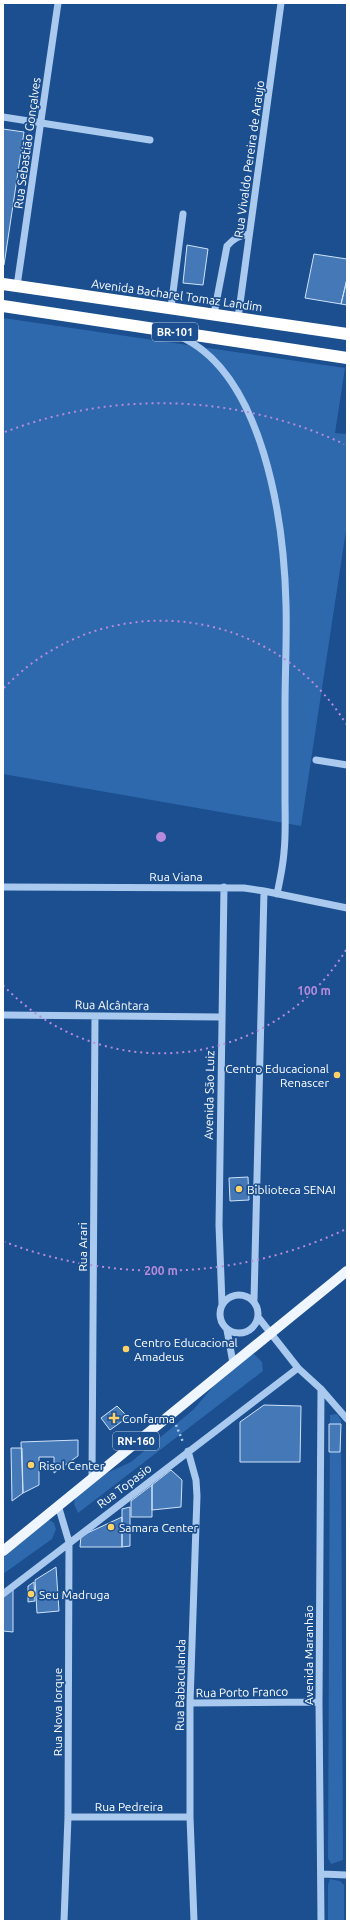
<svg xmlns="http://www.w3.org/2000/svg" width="350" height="1924" font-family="Ubuntu,sans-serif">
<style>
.green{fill:#2e69ad}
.building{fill:#4478b7;stroke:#cfe3fa}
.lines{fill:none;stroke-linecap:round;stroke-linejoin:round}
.path{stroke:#a9c9ee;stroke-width:2.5;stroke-dasharray:2 3;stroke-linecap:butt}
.minor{stroke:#a9c9ee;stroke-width:7}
.major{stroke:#f0f6ff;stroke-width:10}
.highway{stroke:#fff;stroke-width:12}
.ring{fill:none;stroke:#b68bdc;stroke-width:2;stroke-dasharray:2 4}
.poi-dot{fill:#ffd166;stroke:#1b4f8f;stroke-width:1.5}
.labels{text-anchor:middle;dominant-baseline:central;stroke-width:3.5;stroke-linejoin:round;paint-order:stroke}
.shield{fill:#1b4f8f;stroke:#bbcadd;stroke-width:1}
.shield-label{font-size:11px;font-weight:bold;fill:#fff}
.street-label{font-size:12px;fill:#fff;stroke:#1b4f8f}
.poi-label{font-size:12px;fill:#fff;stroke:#1b4f8f;text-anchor:start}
.centre{fill:#b68bdc;stroke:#1b4f8f;stroke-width:2}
.ring-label{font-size:12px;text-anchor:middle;font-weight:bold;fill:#b68bdc;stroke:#1b4f8f;stroke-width:3.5;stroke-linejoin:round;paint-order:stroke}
</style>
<rect width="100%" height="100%" fill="#1b4f8f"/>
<!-- green -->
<path class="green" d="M3 318 345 368 335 433 347 434V524L301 826 3 774Z
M253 1353 262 1362 263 1371 78 1513 74 1504 76 1494 98 1477 131 1462 194 1409 217 1382Z
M337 1414 341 1420 343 1860 331 1864 328 1858 330 1415Z
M48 1519 54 1523 56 1529 52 1539 3 1574V1555Z
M330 1879 340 1881 344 1885V1921H328V1885Z"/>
<!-- building -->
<path class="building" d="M3 129 24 132 4 265H3Z
M187 245 208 249 203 285 183 283Z
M314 254 347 259V279L341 304 305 298Z
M347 279V305L341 304Z
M248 1177 249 1200 230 1201 229 1178Z
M264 1405 301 1406 300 1462H240V1422Z
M117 1406 128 1417 110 1430 101 1418Z
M329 1424H341L340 1452H329Z
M78 1440V1456L54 1473V1457H39V1485L23 1493 21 1442Z
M11 1448H22L23 1493 12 1501Z
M171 1470 182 1480 181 1507 152 1510V1485Z
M152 1485V1517H131V1501Z
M130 1507V1546L122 1547V1509Z
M122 1517V1547H80L81 1536Z
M56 1567 59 1611 37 1613 35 1580Z
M34 1582 35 1601 28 1602V1586Z
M13 1589V1632L3 1631V1597Z"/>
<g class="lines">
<!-- path -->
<path class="path" d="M176 1425 183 1442"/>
<!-- minor -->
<path class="minor" d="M3 117 150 140
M17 286 58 3
M171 308 183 214
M214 314 227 246C234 238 239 236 249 234
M238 318 281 3
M179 336C264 373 284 522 286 604 287 638 285 673 285 707 285 737 285 767 285 797 285 815 286 834 284 852 283 866 280 880 277 894
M316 760 347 765
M3 887 244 888 264 891 347 908
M3 1015 221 1017
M220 1314a19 19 0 1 1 38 0a19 19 0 1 1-38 0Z
M254 1300 264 891
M222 1304 219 1225 224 887
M258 1317 298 1368 321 1389 347 1419
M227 1330 233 1363
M188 1451 196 1480 197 1496 190 1703V1817L194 1921
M92 1477 95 1016
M58 1505 69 1542 68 1817 64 1921
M3 1594 298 1368
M190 1703 319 1702
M68 1817H190
M321 1874 347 1875
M321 1921 319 1702 321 1389"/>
<!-- major -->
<path class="major" d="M3 1551 347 1271"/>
<!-- highway -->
<path class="highway" d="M3 284 347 334
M3 306 347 358"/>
</g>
<!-- distance rings -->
<g class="ring">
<path d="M346 950A217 217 0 0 1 4 986M4 688A217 217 0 0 1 346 724"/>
<path d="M344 1230A434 434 0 0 1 5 1242M5 432A434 434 0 0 1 344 444"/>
</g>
<!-- markers -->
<g class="poi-dot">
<circle cx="337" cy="1075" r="4"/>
<circle cx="239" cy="1189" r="4"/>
<circle cx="126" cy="1349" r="4"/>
<path d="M112 1412h4v4h4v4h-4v4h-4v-4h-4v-4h4z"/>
<circle cx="31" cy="1465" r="4"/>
<circle cx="111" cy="1527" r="4"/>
<circle cx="31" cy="1594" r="4"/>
</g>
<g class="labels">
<!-- shield labels -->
<g class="shield">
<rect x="152" y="323" width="46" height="18" rx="3"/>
<rect x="113" y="1432" width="46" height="18" rx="3"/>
</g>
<g class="shield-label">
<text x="175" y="332">BR-101</text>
<text x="136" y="1441">RN-160</text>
</g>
<!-- street labels -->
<g class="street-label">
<text transform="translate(27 143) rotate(-82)">Rua Sebastião Gonçalves</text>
<text transform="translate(249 159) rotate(-82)">Rua Vivaldo Pereira de Araujo</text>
<text transform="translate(177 295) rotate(8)">Avenida Bacharel Tomaz Landim</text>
<text x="176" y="876">Rua Viana</text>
<text transform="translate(112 1005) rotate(1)">Rua Alcântara</text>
<text transform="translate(209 1095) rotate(-89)">Avenida São Luiz</text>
<text transform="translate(82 1247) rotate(-90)">Rua Arari</text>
<text transform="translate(124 1486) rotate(-37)">Rua Topasio</text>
<text transform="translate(308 1655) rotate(-90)">Avenida Maranhão</text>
<text transform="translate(180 1685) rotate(-89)">Rua Babaculanda</text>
<text transform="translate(242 1692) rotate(-1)">Rua Porto Franco</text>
<text transform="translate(57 1712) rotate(-90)">Rua Nova Iorque</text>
<text x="129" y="1806">Rua Pedreira</text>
</g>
<!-- poi labels -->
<g class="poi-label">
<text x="329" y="1068" text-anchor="end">Centro Educacional<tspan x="329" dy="14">Renascer</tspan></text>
<text x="247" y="1189">Biblioteca SENAI</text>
<text x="134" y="1342">Centro Educacional<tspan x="134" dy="14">Amadeus</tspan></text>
<text x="122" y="1418">Confarma</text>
<text x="39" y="1465">Risol Center</text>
<text x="119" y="1527">Samara Center</text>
<text x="39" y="1594">Seu Madruga</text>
</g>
</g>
<circle cx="161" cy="837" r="6" class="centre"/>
<g class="ring-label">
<text x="314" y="995">100 m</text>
<text x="161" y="1275">200 m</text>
</g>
<!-- border -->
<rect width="350" height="1924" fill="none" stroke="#ffffff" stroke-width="8"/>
</svg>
